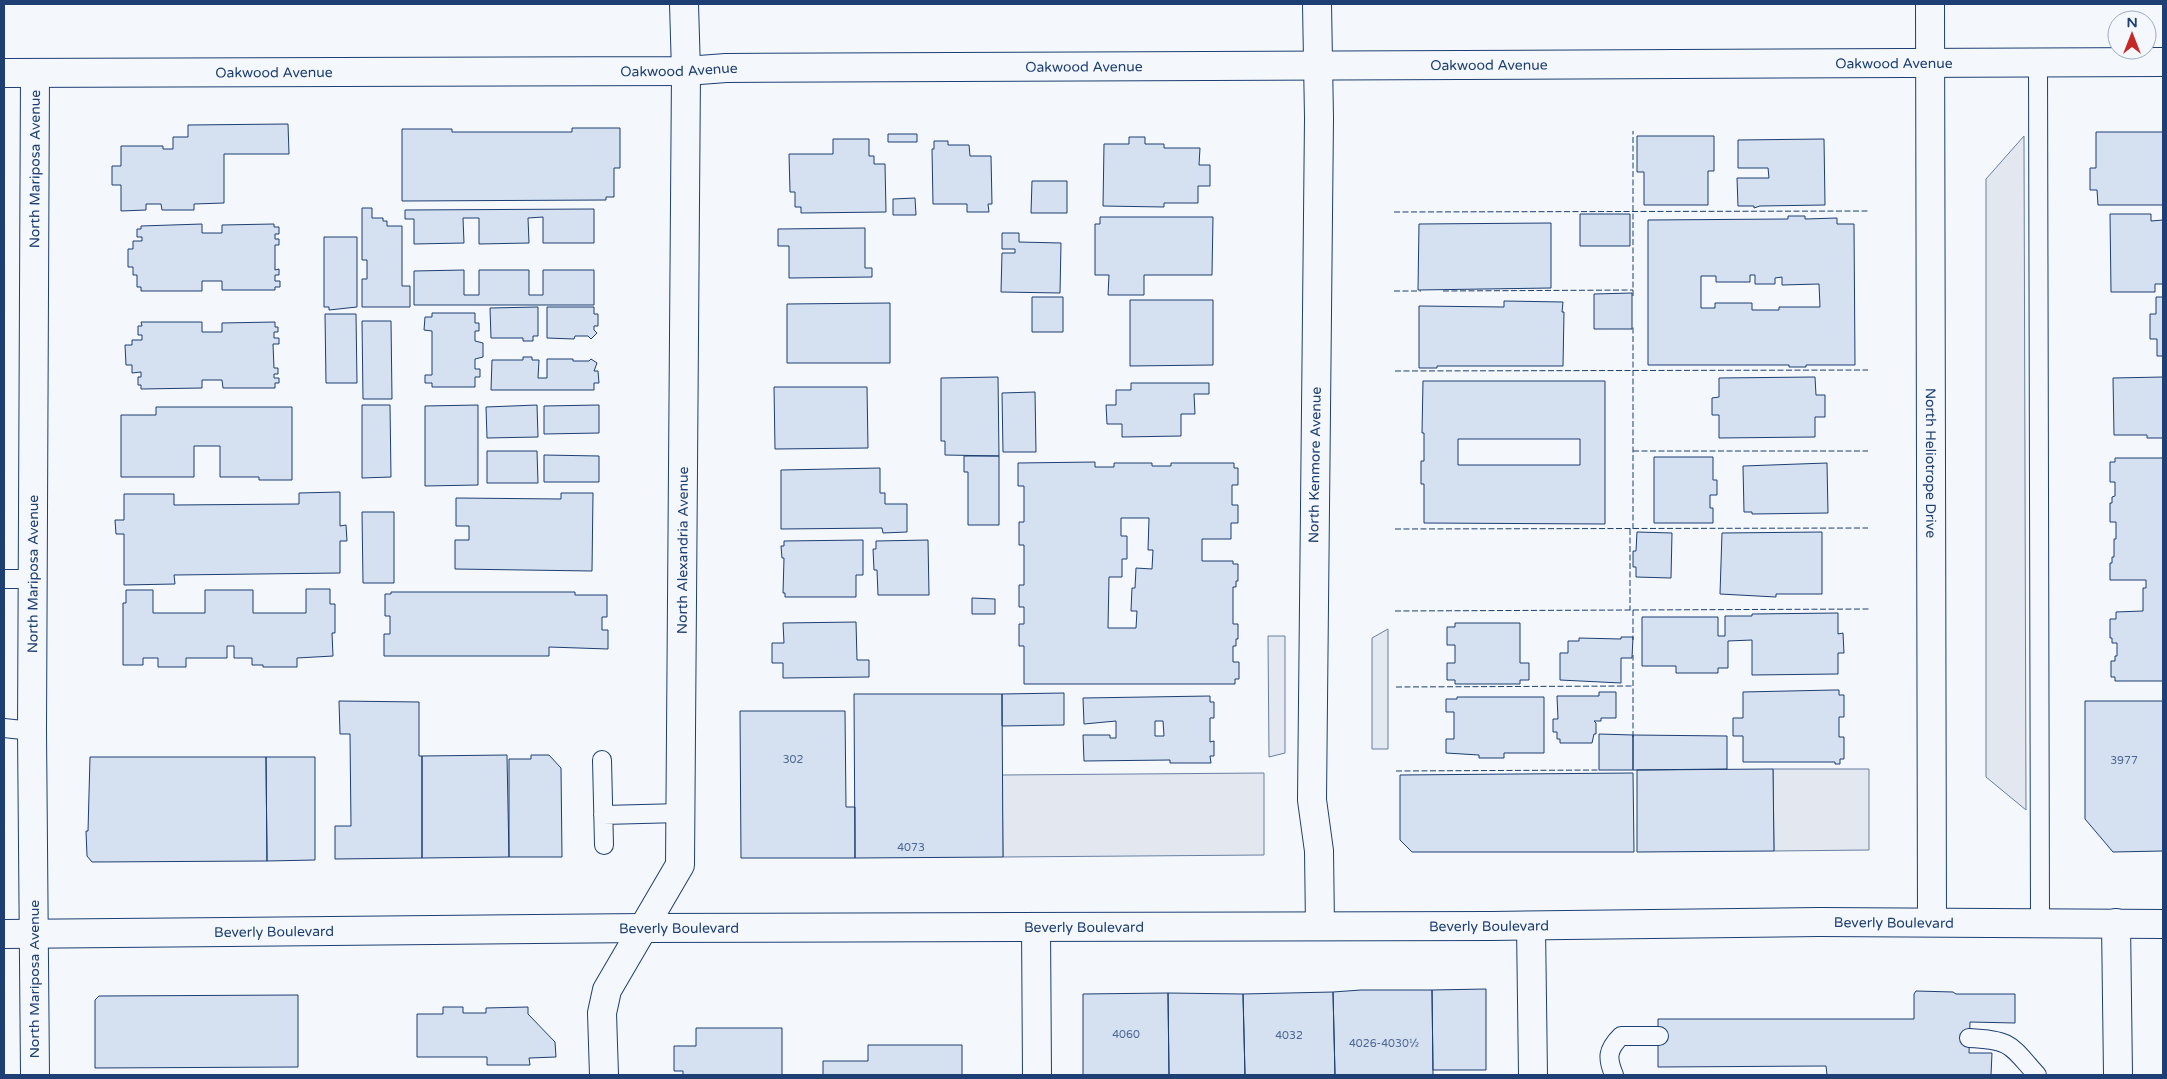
<svg xmlns="http://www.w3.org/2000/svg" width="2167" height="1079" font-family="'Varela Round',sans-serif">
<style>
.green{fill:#e3e9f0;stroke:#687fa3}
.parking{fill:#e3e8f0;stroke:#687fa3}
.building{fill:#d5e0f0;stroke:#1d3f73;fill-rule:evenodd}
.lines{fill:none;stroke-linecap:round;stroke-linejoin:round}
.service-casing{stroke:#1d3f73;stroke-width:20}
.minor-casing{stroke:#1d3f73;stroke-width:30}
.tertiary-casing{stroke:#1d3f73;stroke-width:30}
.secondary-casing{stroke:#1d3f73;stroke-width:30}
.service{stroke:#f4f7fb;stroke-width:18}
.minor{stroke:#f4f7fb;stroke-width:28}
.tertiary{stroke:#f4f7fb;stroke-width:28}
.secondary{stroke:#f4f7fb;stroke-width:28}
.fence{stroke:#1d3f73;stroke-width:1;stroke-dasharray:6 2.5;stroke-linecap:butt}
.labels{text-anchor:middle;dominant-baseline:central;stroke-width:4;stroke-linejoin:round;paint-order:stroke}
.number-label{font-size:11px;fill:#4b6792}
.street-label{font-size:14px;fill:#1d3f73;stroke:#f4f7fb}
</style>
<rect width="100%" height="100%" fill="#f4f7fb"/>
<!-- green -->
<path class="green" d="M1388 629V749H1372V638Z
M1268 636H1285V753L1269 757Z"/>
<!-- parking -->
<path class="parking" d="M2024 136 2026 810 1986 777V179Z
M1773 769H1869V850L1774 851Z
M1264 773V855L1003 857 1002 775Z"/>
<!-- building -->
<path class="building" d="M288 124 289 154H224V203L194 204V210H162L161 204H146V210L121 211V185H112V166H121V146H163V149H173V137H188V125Z
M572 128H620V168H614V197H606V200L402 201V129H452V132H572Z
M2096 132H2163V205H2098L2097 190H2090V168H2096Z
M888 134H917V142H888Z
M1637 136H1714V171H1708V205H1644V172H1637Z
M1129 137H1145V144H1164V148H1200L1199 165H1210V186H1198V203H1164V207L1103 206 1104 144H1129Z
M833 139H869V156H874V164H885L886 212 801 213V207H795V192H790L789 154H833Z
M1824 139 1825 205 1760 206 1754 208V206H1738L1737 178H1769L1768 168H1738V140Z
M934 141H948V145H969L970 156H991L992 204H988L989 212H967V204H933L932 149H934Z
M1032 181H1067V213H1031Z
M915 198 916 215H893V199Z
M362 208H372V218H383V221H387V226H402V286H410V307H362V279H367V260H362Z
M594 209V243H543V217L528 218 529 243 479 244V218H463L464 243 414 244V219H405V210Z
M1580 214H1630V246H1580Z
M2110 214H2151V221L2163 220V284H2155V292H2111Z
M1788 216H1805V219L1837 218V224H1854L1855 365H1806V367H1789V365H1648V220L1788 219ZM1750 275H1755V284H1775V278L1782 277V285L1819 284 1820 307H1779V310H1752V303H1715V308H1701V276H1716V282H1750Z
M1100 217H1213L1212 275H1144V295H1108L1109 275H1095V224H1100Z
M1551 223V288L1418 290 1419 224Z
M202 224V233H222V225L274 224V227H279V234H275V239H279V245H275V270L279 269V275H275V281H280V287H275V290H222V281H202V291H141V287H137V275H133V267H128V249H133V241H142V237H137V229H141V226Z
M865 228V268H872V277L789 278V246H778V229Z
M1002 233H1019V242L1061 243 1060 293 1001 292 1002 253H1015V249H1002Z
M324 237H357V307L329 310V307H324Z
M464 270V295H479V270H529V295H543V270H594V305H414V271Z
M1632 293V329H1594V294Z
M1032 297H1063V332H1032Z
M2156 297H2163V356H2157V339H2150V314H2156Z
M1130 300H1213V365L1130 366Z
M1504 301 1563 302 1562 312H1564L1563 366H1437V368H1419V306L1504 307Z
M890 303V363H787V304Z
M538 307V336H533V341H523V338H491L490 308Z
M547 307H594V314H598V326H594V330L597 333 591 339 588 336H575L574 339 547 338Z
M432 313H475V323H479V331H475V341L483 343V357L475 359V369H480V377H475V387H432V383H425V375H432V331L424 330 425 317H432Z
M325 314H356L357 383H326Z
M362 321H391L392 399H363Z
M141 322H202V332H222V323L275 322V327H278V332H274V338H279V344H273L274 368H278V374H274V378H279V383H275V388H223L222 380H202V388L141 389V385H138V377H141V372L132 373V365H126L125 345H132V340H142V335H138V326H142Z
M523 357H532V360H539L538 378H547V359H573V361H589L591 359 597 363 594 371H598L599 383H594V390H491L492 360H523Z
M998 377 999 456 945 455V441H941V378Z
M1815 377 1816 395H1825V417H1815V437L1719 438V415H1712V398L1719 397V378Z
M2163 377V438H2147V435H2114L2113 378Z
M1423 381H1605V524L1424 523V484H1421V461H1424V433H1422ZM1458 439H1580V465H1458Z
M1131 383H1209V394H1194L1195 414H1181V436L1122 437V424H1107L1106 405H1116V390H1131Z
M774 387H867L868 448 775 449Z
M1035 392 1036 452H1003L1002 393Z
M362 405H390L391 477 362 478Z
M478 405V485L425 486V406Z
M537 405 538 437 487 438 486 407Z
M599 405V433L544 434V406Z
M156 407H292V480H259V477H220V446H194V477H121V415H156Z
M487 451H537L538 483H487Z
M544 455 599 456V482H544Z
M964 456H999V525H968V472H964Z
M1654 457H1713V480H1717V495H1710V508H1713V523H1654Z
M2115 458H2163V681H2115V677H2111V661H2115V656H2117V643H2112V638H2110V619H2116V612L2143 611V588H2146V580H2110V563H2112V557H2114V539H2116V522H2110V503H2112V497L2115 496V482H2110V462H2115Z
M1095 462V467H1114V463H1152V466H1171V463H1234V468H1238V485H1232V505H1238V523H1231V539H1202V561H1233V564H1238V581H1236V587H1233V624H1238V639H1236V646H1233V662H1239V679H1235V684H1024V646H1019V624H1024V607H1019V585H1024V545H1019V522H1024V486H1018V463ZM1121 518H1149L1148 550H1153L1152 569 1136 568 1135 588H1132L1131 611H1137L1136 628H1108L1109 577H1122V559H1127V536H1121Z
M1827 463 1828 513 1752 514V512H1744L1743 466Z
M880 468V493H885V504H907V532L883 533 882 528 781 529V470Z
M340 492V526L346 525 347 541H340V573L174 575 175 584 124 585V534H116L115 520H124V494H174V505L299 504V493Z
M561 493H593L592 571 455 569V540H469V526H456V498L561 499Z
M362 512H394V583H363Z
M1637 532 1672 533 1671 578 1636 577V567H1633V551H1636Z
M1822 532V594H1776V597L1720 594 1722 533Z
M863 540V575H856V597H785V593H783L784 558H782L781 546H784V541Z
M928 540 929 595H878L877 570H874L873 549H876V541Z
M306 589H330V604H335V633H332L333 656 297 658V667H263V665H252V658H234V646H227V658H186V667H158V658H143V665H123V603H126V590H153V613H205V590H253V613H306Z
M391 592H575V595H607V617H602V630H608V649L549 647V656H384V634H390V616H385V594H391Z
M972 598 995 599V614H972Z
M1838 613V634L1843 633 1844 653H1838V674L1752 675V640L1728 641V668H1718V673H1676V666H1642V617H1718V636H1725V616H1752V614Z
M856 622 857 660H869V677L783 678V663H772V643H784L783 623Z
M1455 623H1520V663H1529V680H1520V684H1455V680H1447V663H1455V645H1447V627H1455Z
M1621 637H1633L1632 658H1621V683L1560 680V653H1568V641H1579V638L1621 639Z
M1834 690H1839V695H1844V717H1839V737H1844V759H1840V764H1835V762H1743V736H1733V718H1743V692Z
M1599 692H1616V718H1601V721H1594L1596 723V734H1594L1592 743H1560V739H1557V732H1553V719H1558L1557 696H1599Z
M1064 693V725L1002 726V694Z
M854 694H1002L1003 857 855 858Z
M1210 696V702H1214V718H1210V742L1214 741V756H1210L1211 763H1170V760L1084 761 1083 735H1110V738H1116V721L1084 724 1083 698ZM1155 721H1163L1164 736H1155Z
M1457 697H1544V753H1504V758H1479V755L1446 753V739H1454V712H1446V699H1457Z
M339 701 419 702V756H422V858L335 859V826H351L350 734H340Z
M2085 701H2163V851L2113 852 2085 819Z
M740 711H845L846 807H855V858H741Z
M1599 734 1633 735V770H1599Z
M1633 735 1727 736V769L1633 770Z
M507 755 509 857 422 858V756Z
M531 755H549L561 768 562 857H509V759H531Z
M90 757H266L267 861 92 862 87 856 86 831H88Z
M266 757H315V860L267 861Z
M1773 769 1774 851 1637 852V770Z
M1633 773 1634 852H1412L1400 840V775Z
M1486 989V1070H1433L1432 990Z
M1361 990H1432L1433 1075H1335L1333 992Z
M1916 991 1953 992 1956 994H2015V1023L1970 1022 1969 1053H1992L1991 1075H1827L1826 1066 1658 1067V1019H1914V994Z
M1333 992 1335 1075H1245L1243 994Z
M1168 993 1169 1075H1083V994Z
M1168 993 1243 994 1245 1075H1169Z
M298 995V1067L95 1068V1000L99 996Z
M443 1007H463V1013H486V1008L528 1007V1014L555 1042 556 1057 529 1058 530 1065H487V1057H417V1014H443Z
M696 1028H782V1075H683V1071H674V1046H696Z
M868 1045H962V1075H823V1061H868Z"/>
<g class="lines">
<!-- service casing -->
<g class="service-casing">
<path id="service" d="M2038 63 2040 923
M4 579H33
M4 728 32 731
M602 760 604 845
M603 815 681 813
M1969 1038C2012 1040 2010 1045 2037 1075
M1614 1075C1607 1058 1607 1050 1621 1036H1659"/>
</g>
<!-- minor casing -->
<g class="minor-casing">
<g id="minor">
<path d="M1317 4 1319 118 1312 800 1319 851 1320 926"/>
<path id="s1" d="M1930 4 1932 922"/>
<path d="M2116 923 2118 1075"/>
<path d="M1531 926 1533 1075"/>
<path d="M1036 927 1037 1075"/>
<path id="s2" d="M35 1075 32 731 35 73"/>
<path id="s3" d="M604 1075 602 1013 607 990 680 865 686 71 684 4"/>
</g>
</g>
<!-- tertiary casing -->
<g class="tertiary-casing">
<g id="tertiary">
<path id="s4" d="M4 73 686 71 726 68 2163 62"/>
</g>
</g>
<!-- secondary casing -->
<g class="secondary-casing">
<g id="secondary">
<path id="s5" d="M4 934 643 928 1492 926 1819 922 2163 924"/>
</g>
</g>
<!-- service -->
<use href="#service" class="service"/>
<!-- minor -->
<use href="#minor" class="minor"/>
<!-- tertiary -->
<use href="#tertiary" class="tertiary"/>
<!-- secondary -->
<use href="#secondary" class="secondary"/>
<!-- fence -->
<path class="fence" d="M1394 212 1868 211
M1394 291H1421
M1443 291 1633 290
M1633 296V131
M1395 371 1868 370
M1633 451H1868
M1395 529 1868 528
M1630 529V610
M1633 529V326
M1633 610V640
M1395 611 1869 609
M1396 687 1633 686
M1633 737V655
M1396 771 1599 770"/>
</g>
<g class="labels">
<!-- number labels -->
<g class="number-label">
<text x="793" y="759">302</text>
<text x="2124" y="760">3977</text>
<text x="911" y="847">4073</text>
<text x="1126" y="1034">4060</text>
<text x="1289" y="1035">4032</text>
<text x="1384" y="1043">4026-4030½</text>
</g>
<!-- street labels -->
<g class="street-label">
<text stroke="none"><textPath href="#s4" startOffset="1890">Oakwood Avenue</textPath></text>
<text stroke="none"><textPath href="#s4" startOffset="1485">Oakwood Avenue</textPath></text>
<text stroke="none"><textPath href="#s4" startOffset="1080">Oakwood Avenue</textPath></text>
<text stroke="none"><textPath href="#s4" startOffset="675">Oakwood Avenue</textPath></text>
<text stroke="none"><textPath href="#s4" startOffset="270">Oakwood Avenue</textPath></text>
<text stroke="none"><textPath href="#s2" startOffset="906">North Mariposa Avenue</textPath></text>
<text stroke="none"><textPath href="#s1" startOffset="459">North Heliotrope Drive</textPath></text>
<text transform="translate(1315 465) rotate(-89)">North Kenmore Avenue</text>
<text stroke="none"><textPath href="#s3" startOffset="545">North Alexandria Avenue</textPath></text>
<text stroke="none"><textPath href="#s2" startOffset="501">North Mariposa Avenue</textPath></text>
<text stroke="none"><textPath href="#s5" startOffset="1890">Beverly Boulevard</textPath></text>
<text stroke="none"><textPath href="#s5" startOffset="1485">Beverly Boulevard</textPath></text>
<text stroke="none"><textPath href="#s5" startOffset="1080">Beverly Boulevard</textPath></text>
<text stroke="none"><textPath href="#s5" startOffset="675">Beverly Boulevard</textPath></text>
<text stroke="none"><textPath href="#s5" startOffset="270">Beverly Boulevard</textPath></text>
<text transform="translate(34 979) rotate(-90)">North Mariposa Avenue</text>
</g>
</g>
<!-- border -->
<rect width="2167" height="1079" fill="none" stroke="#1d3f73" stroke-width="10"/>
<!-- north arrow -->
<g transform="translate(2132 35)"><circle r="24" fill="#f4f7fb" stroke="#9eadc5"/>
<path d="M0-4L9 19L0 12L-9 19Z" fill="#c62828"/>
<text y="-8" font-size="14" font-weight="bold" text-anchor="middle" fill="#1d3f73">N</text>
</g>
</svg>
